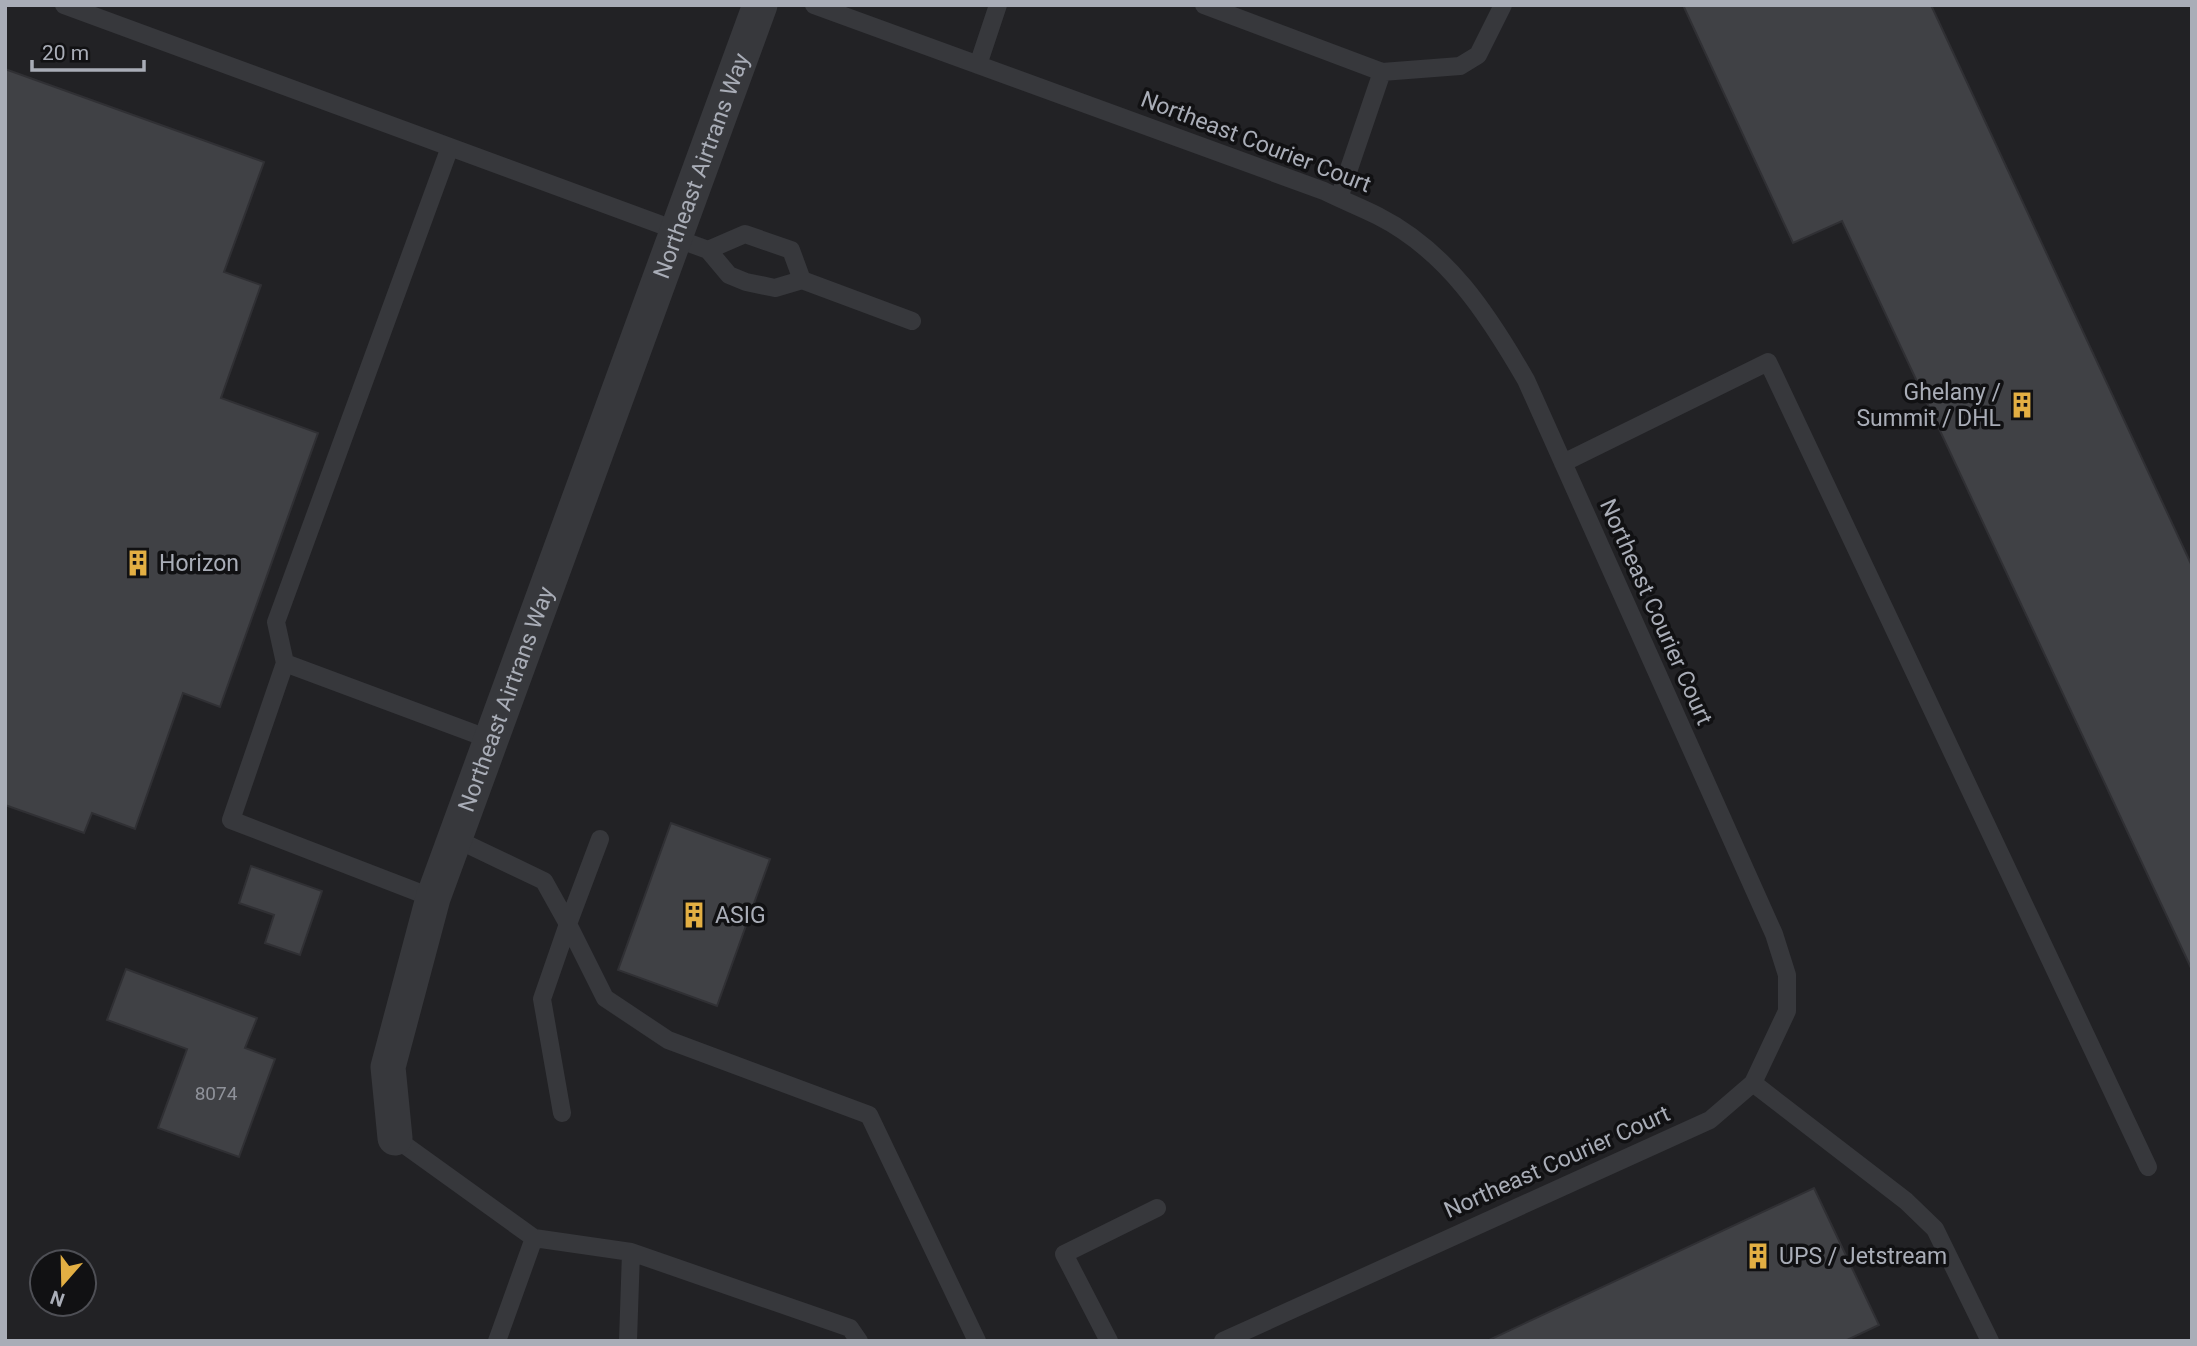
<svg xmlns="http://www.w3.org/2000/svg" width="2197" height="1346" font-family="Roboto,sans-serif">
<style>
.built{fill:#222225;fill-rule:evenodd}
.building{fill:#404145;stroke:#303034;stroke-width:2}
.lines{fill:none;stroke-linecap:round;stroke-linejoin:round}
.service{stroke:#37383c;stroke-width:18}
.minor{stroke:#37383c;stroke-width:35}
.labels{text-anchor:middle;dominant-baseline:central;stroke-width:7;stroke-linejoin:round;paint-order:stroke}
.number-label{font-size:19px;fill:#8f929a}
.street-label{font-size:23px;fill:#a9adb7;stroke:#111113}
.poi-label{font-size:23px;fill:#a9adb7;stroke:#111113;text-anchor:start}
</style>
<rect width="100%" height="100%" fill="#161618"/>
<!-- built -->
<path class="built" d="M5 5H2192V1341H5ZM42 1262H84V1304H42Z"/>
<!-- building -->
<path class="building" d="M1683 5H1931L2192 566V970L1842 221 1793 243Z
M5 69 264 162 224 272 261 285 221 398 318 433 220 707 183 693 135 829 92 813 84 833 5 805Z
M671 823 770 859 717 1006 618 970Z
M251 866 322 891 300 955 265 943 274 915 239 903Z
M126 969 257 1018 245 1048 275 1059 239 1157 158 1128 187 1049 107 1020Z
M1814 1188 1879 1325 1845 1341H1487Z"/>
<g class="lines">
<!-- service -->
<path class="service" d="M64 5 678 231
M814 5 1324 191C1342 200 1360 207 1378 216 1447 251 1488 314 1526 380L1774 934 1787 975V1011L1753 1083 1710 1120 1223 1341
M1204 5 1382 72 1339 198
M978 65 998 5
M1382 72 1460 66 1478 55 1503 5
M675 238 708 250 729 275 746 282 775 288 802 280 791 250 745 234 708 250
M802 280 912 321
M1563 463 1768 362 2148 1167
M285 663 489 739
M454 838 544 881 568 924
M433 898 231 820 285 663 276 622 450 147
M568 924 600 839
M1753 1083 1906 1201 1935 1229 1990 1341
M562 1113 542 999 568 924 605 998 668 1040 869 1115 977 1341
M395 1138 534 1238 497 1341
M534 1238 631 1252 850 1328 859 1341
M628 1341 631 1252
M1109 1341 1064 1254 1157 1208"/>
<!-- minor -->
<path class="minor" id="s1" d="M395 1138 388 1067 433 898 760 5"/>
</g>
<!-- icons -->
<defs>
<g id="building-bare" transform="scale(2.1)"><path d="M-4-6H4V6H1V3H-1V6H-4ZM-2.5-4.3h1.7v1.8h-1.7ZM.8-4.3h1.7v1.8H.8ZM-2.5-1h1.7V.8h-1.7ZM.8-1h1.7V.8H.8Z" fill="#e3af43" stroke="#111113" stroke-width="2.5" paint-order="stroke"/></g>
</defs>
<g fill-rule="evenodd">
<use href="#building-bare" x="2022" y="405"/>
<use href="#building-bare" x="138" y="563"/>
<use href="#building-bare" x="694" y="915"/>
<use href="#building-bare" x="1758" y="1256"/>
</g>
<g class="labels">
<!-- number labels -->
<g class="number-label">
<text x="216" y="1093">8074</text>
</g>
<!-- street labels -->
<g class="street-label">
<text transform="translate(1256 142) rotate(21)">Northeast Courier Court</text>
<text stroke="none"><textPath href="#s1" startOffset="1026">Northeast Airtrans Way</textPath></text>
<text transform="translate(1656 612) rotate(66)">Northeast Courier Court</text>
<text stroke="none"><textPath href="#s1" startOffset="458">Northeast Airtrans Way</textPath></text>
<text transform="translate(1557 1162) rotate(-24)">Northeast Courier Court</text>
</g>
<!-- poi labels -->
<g class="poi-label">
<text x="2001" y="392" text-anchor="end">Ghelany /<tspan x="2001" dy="26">Summit / DHL</tspan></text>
<text x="159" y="563">Horizon</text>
<text x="715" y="915">ASIG</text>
<text x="1779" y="1256">UPS / Jetstream</text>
</g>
</g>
<!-- border -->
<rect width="2197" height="1346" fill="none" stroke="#a9adb7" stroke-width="14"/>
<!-- north arrow -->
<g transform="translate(63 1283) rotate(200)"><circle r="33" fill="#111113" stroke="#4e4f55" stroke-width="2"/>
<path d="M0-5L12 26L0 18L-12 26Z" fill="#e3af43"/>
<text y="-10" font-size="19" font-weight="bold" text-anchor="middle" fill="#a9adb7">N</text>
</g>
<!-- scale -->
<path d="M32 60v10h112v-10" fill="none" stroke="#a9adb7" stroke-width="3.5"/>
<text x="42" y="60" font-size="21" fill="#a9adb7" stroke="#111113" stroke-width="5" paint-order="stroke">20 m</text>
</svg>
